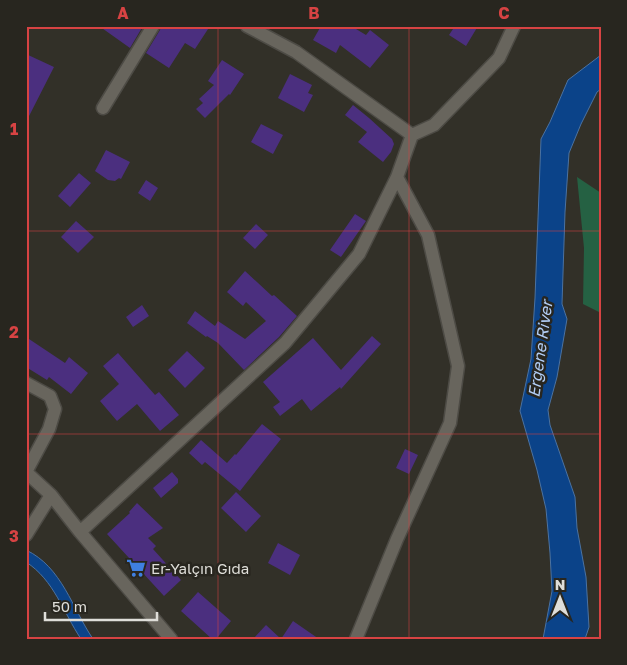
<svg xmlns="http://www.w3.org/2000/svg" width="627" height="665" font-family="'Golos Text',sans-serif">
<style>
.green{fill:#256143}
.water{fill:#0b4389;stroke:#4b72a1}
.building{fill:#4b2f7f}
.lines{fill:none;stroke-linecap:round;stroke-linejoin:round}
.minor-casing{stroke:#4d4b45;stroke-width:15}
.minor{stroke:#68655d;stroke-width:12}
.grid{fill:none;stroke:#d74343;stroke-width:1;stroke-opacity:0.55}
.labels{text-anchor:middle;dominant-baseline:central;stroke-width:5;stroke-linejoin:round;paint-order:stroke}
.poi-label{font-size:15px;fill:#dfded9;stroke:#28261f;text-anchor:start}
.water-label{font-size:16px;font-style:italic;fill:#b2cef6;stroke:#28261f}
.neatline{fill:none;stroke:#d74343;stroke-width:2}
.grid-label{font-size:16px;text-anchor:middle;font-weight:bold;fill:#d74343}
</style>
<rect width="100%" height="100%" fill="#323028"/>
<!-- green -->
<path class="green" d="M577 177 601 193V313L583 304 584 248Z"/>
<!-- water -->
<path class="water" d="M601 55V89L597 92 581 124 569 153 565 212 562 304 567 319 557 377 548 410 550 425 575 497 577 528 586 577 589 627 585 639H543L552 591 550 553 546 509 537 470 520 411 531 359 535 298 541 139 550 122 568 80Z
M26 550C62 567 72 608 93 639H81C63 612 54 580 26 562Z"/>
<!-- building -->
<path class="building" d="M99 26H143L130 48Z
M161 26H210L195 49 185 43 169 68 146 53 160 30Z
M321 26H351L366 35 370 30 389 45 370 68 340 45 336 53 313 40Z
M455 26H478L466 46 449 35Z
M26 54 54 67 26 122Z
M222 60 244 74 230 95 229 94 205 118 196 109 203 103 199 99 214 85 208 81Z
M290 74 312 85 308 93 313 95 304 112 278 98Z
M353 105 369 118 392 139 394 144 391 152 383 162 358 142 367 132 345 115Z
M261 124 283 135 273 154 251 142Z
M106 150 130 162 121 179 119 178 115 181 108 180 95 171Z
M79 173 91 183 70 207 58 196Z
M146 180 158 188 150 201 138 193Z
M355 214 366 221 341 257 330 250Z
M76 221 94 237 78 253 61 237Z
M256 224 268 235 255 249 243 238Z
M245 271 272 296 274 295 297 316 279 337 244 370 218 343 207 336 206 337 187 323 195 311 215 326 218 321 245 339 266 321 246 302 243 306 227 292Z
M142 305 149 316 133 327 126 317Z
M372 336 381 344 341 389 340 387 311 411 302 399 280 416 273 407 280 402 263 382 313 338 341 370Z
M26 337 65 363 69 357 88 373 71 394 49 377 47 380 26 367Z
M187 351 205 368 185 388 168 370Z
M118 353 155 395 159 392 179 415 160 431 137 404 117 421 100 401 119 384 103 366Z
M262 424 281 439 240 491 205 462 202 465 189 453 201 440 227 463 235 454 236 455Z
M405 449 418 455 409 474 396 468Z
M172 472 178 479V483L161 498 153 488Z
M236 492 261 516 246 532 221 508Z
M137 503 163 528 148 538 156 546 153 549 181 580 164 596 107 534 130 513 129 512Z
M278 543 300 555 290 575 268 563Z
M198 592 231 621 216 639H212L181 611Z
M293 621 319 639H253L266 625 281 639Z"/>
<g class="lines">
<!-- minor casing -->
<g class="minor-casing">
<path id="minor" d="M247 26 296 52 412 135
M103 108 153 26
M26 383 50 396 55 409 49 429 26 472
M26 472 51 495 80 532 171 639
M80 532 285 343 359 254 397 177 412 135 434 125 499 58 514 26
M26 535 51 495
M356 639 397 539 450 423 458 366 428 235 397 177"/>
</g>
<!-- minor -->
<use href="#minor" class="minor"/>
</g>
<!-- grid -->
<path class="grid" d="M218 26V639M409 26V639M26 231H601M26 434H601"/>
<!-- icons -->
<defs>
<g id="supermarket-bare" transform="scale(1.5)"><path d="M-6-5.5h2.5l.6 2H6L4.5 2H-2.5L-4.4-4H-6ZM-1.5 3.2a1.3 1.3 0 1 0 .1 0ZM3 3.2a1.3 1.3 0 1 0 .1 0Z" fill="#3f7fe0" stroke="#28261f" stroke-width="2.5" paint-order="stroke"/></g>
</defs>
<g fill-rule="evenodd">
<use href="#supermarket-bare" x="136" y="568"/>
</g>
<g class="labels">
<!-- poi labels -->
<g class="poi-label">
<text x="151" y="568">Er-Yalçın Gıda</text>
</g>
<!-- water labels -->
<g class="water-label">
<text transform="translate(540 349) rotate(-82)">Ergene River</text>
</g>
</g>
<!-- border -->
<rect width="627" height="665" fill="none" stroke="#28261f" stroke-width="55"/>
<!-- north arrow -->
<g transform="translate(560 598)" stroke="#28261f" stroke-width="4" paint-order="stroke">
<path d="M0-4L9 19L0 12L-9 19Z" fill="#dfded9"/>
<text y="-8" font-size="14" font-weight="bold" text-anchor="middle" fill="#dfded9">N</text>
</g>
<!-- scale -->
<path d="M45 612v8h112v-8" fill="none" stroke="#dfded9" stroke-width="2.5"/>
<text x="52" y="612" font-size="15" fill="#dfded9" stroke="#28261f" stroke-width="4" paint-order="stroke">50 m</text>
<rect x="28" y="28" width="572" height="610" class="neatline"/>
<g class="grid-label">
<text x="123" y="19">A</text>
<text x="314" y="19">B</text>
<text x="504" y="19">C</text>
<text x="14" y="135">1</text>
<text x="14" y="338">2</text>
<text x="14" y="542">3</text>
</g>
</svg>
